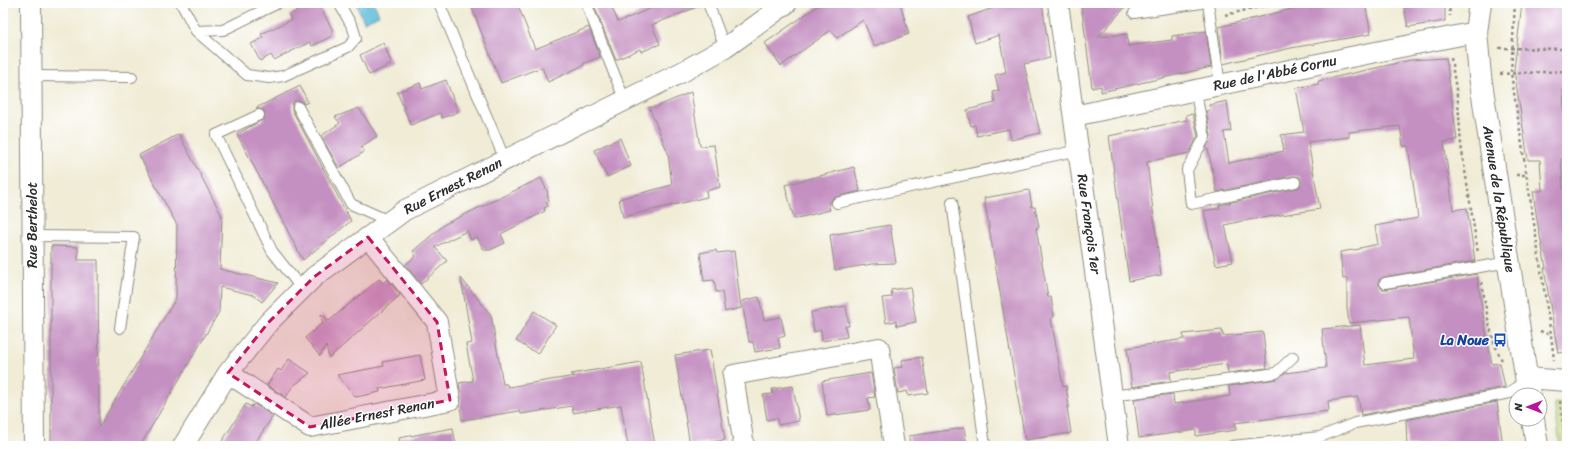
<svg xmlns="http://www.w3.org/2000/svg" width="1570" height="449" font-family="Sriracha,sans-serif">
<style>
.green{fill:#b9cd71;stroke:#727c4e}
.water{fill:#5ebedc;stroke:#447484}
.building{fill:#c490c1}
.lines{fill:none;stroke-linecap:round;stroke-linejoin:round}
.service-casing{stroke:#8e8c80;stroke-width:12}
.minor-casing{stroke:#8e8c80;stroke-width:22}
.secondary-casing{stroke:#8e8c80;stroke-width:24}
.path{stroke:#8e8c80;stroke-width:2.5;stroke-dasharray:3 3;stroke-linecap:butt}
.service{stroke:#fff;stroke-width:10}
.minor{stroke:#fff;stroke-width:20}
.secondary{stroke:#fff;stroke-width:22}
.marked{fill:#c2185b;fill-opacity:0.2;stroke:#c2185b;stroke-width:3;stroke-dasharray:8 5;stroke-linejoin:round}
.labels{text-anchor:middle;dominant-baseline:central;stroke-width:3;stroke-linejoin:round;paint-order:stroke}
.street-label{font-size:14px;fill:#2b2b2b;stroke:#fff}
.transit-label{font-size:14px;font-weight:bold;fill:#164399;stroke:#fff;text-anchor:end}
</style>
<rect width="100%" height="100%" fill="#fff"/>
<filter id="ink" filterUnits="userSpaceOnUse"><feTurbulence type="fractalNoise" baseFrequency=".025" numOctaves="2"/><feDisplacementMap in="SourceGraphic" scale="8" xChannelSelector="R" yChannelSelector="G"/><feConvolveMatrix kernelMatrix="1 2 1 2 8 2 1 2 1" color-interpolation-filters="sRGB"/></filter>
<filter id="wash" filterUnits="userSpaceOnUse"><feTurbulence type="fractalNoise" baseFrequency=".012" numOctaves="4" result="noise"/><feDisplacementMap in="SourceGraphic" scale="16" xChannelSelector="R" yChannelSelector="G"/><feGaussianBlur stdDeviation="0.9" result="paint"/><feColorMatrix in="noise" values="0 0 0 0 0 0 0 0 0 0 0 0 0 0 0 0 0 1.4 0 .05"/><feComposite in="paint" operator="in"/></filter>
<g filter="url(#wash)">
<rect width="100%" height="100%" fill="#f0ecd6"/>
<!-- green -->
<path class="green" d="M1554 403 1567 404V446H1560Z"/>
<!-- water -->
<path class="water" d="M356 3H374L379 15 364 22Z"/>
<g id="blocks">
<!-- building -->
<path class="building" d="M313 3H318L332 29V36L312 46 310 42 274 60 271 55 260 61 251 44 263 38 261 34 291 20 289 15Z
M470 3H517L535 49 589 27 600 57 584 63V65L548 82 542 67 501 83Z
M593 3H610L618 22 664 3H702V5L652 25 660 44 641 52 640 49 616 60Z
M822 3H900L909 34 874 46 863 20 837 38 831 30 781 66 765 43Z
M992 3H1042L1050 58 1024 64 1040 133 1011 140 1009 129 977 136 975 125 971 126 967 110 995 103 993 92 999 91 995 75 1006 72 999 35 975 43 968 17 993 8Z
M1081 3H1129L1098 37 1127 34 1128 46 1172 40V36L1206 31 1211 67 1101 92V86L1092 88Z
M1316 3H1365L1371 34 1291 48 1223 64 1219 27Z
M1403 3H1445V21L1408 27Z
M1522 3H1567V90H1563L1565 126H1567V158L1561 159 1563 189H1567V352L1558 353 1544 268H1546L1537 220 1533 191H1542L1540 160H1528L1514 70Z
M383 43 392 64 369 75 360 55Z
M1446 58 1457 140 1444 142 1453 210 1467 208 1475 261 1384 277 1379 280V284L1382 289H1386L1477 274 1484 322 1492 364 1500 363 1505 387 1361 415 1358 397 1328 401 1329 411 1235 423 1236 430 1196 436V430L1139 438 1134 399 1173 394 1174 404 1230 396 1229 386 1277 379 1285 373 1326 368 1322 329 1360 325 1365 365 1414 359 1409 317 1349 323 1347 309V278L1343 279 1340 252 1360 249V248L1378 244 1375 226 1418 218 1408 146H1403L1400 126 1349 132V137L1308 142 1320 209 1242 221 1225 225 1233 262 1216 265 1204 211 1220 208 1219 205 1296 188 1300 187 1301 181 1300 177 1294 176 1217 192 1208 149H1206L1211 136 1206 111 1210 110 1209 105 1227 101 1231 131 1224 132 1229 163 1284 151 1281 135 1304 132 1296 88 1319 84 1318 81 1411 60Z
M446 80 458 112 442 118 440 113 411 125 397 92 420 83 422 89Z
M300 86 308 102 304 104 301 101H295L292 104V110L351 221 303 260 237 134 264 119 265 112 262 110 256 108Z
M691 92 700 146 714 145 720 187 706 191 707 197 623 217 619 199 672 185 668 153 649 107H656Z
M359 108 377 136 361 147 364 152 339 168 321 136 340 123 335 117Z
M1193 114 1198 136 1189 153 1147 162 1161 275 1129 281 1109 136 1187 120 1186 115Z
M179 134 222 216 220 269 278 283 262 302 253 295 220 287 219 312 140 446H51V246L78 247V260H98L99 427 176 298 177 225 139 155Z
M620 138 631 166 607 177 594 150Z
M854 167 860 191 833 198 831 202 828 203 830 210 794 219 785 185Z
M541 178 548 193 547 194 549 201 546 202 548 206 544 208 545 211 501 234 505 243 490 250H484L477 237 471 240 467 231 435 247 447 261 421 284 405 265 416 256 413 251 445 224Z
M1029 190 1032 207H1035L1039 227 1036 228 1048 297H1051L1054 317 1051 318 1063 387 1066 386 1069 407H1067L1071 433 1025 440 984 198Z
M890 225 896 263 872 264 835 270 830 235Z
M716 250 717 253 734 251 741 308 725 312 722 292H716L714 280 704 281 700 253Z
M461 278 491 315 503 384H507L508 387 575 376 571 374 641 362 655 446H628L621 405 573 413 572 406 521 414 520 411 462 420 460 406 461 398 459 383 473 381 466 344 472 343Z
M379 279 383 283 387 279 400 295 329 358 326 346 320 356 305 338 321 324 323 326 321 314 329 321Z
M910 287 916 322 897 326 896 321 886 323 882 298 892 297 891 290Z
M759 297 764 320 781 317 785 336 778 338 780 348 755 352 753 342H749L742 301Z
M846 306 849 326H845L847 337 822 341 821 330 814 332 811 312Z
M534 311 556 325 538 354 516 341Z
M1222 330 1223 336 1263 332 1267 368 1228 373 1227 364 1170 372 1171 381 1132 387 1127 348 1184 339 1183 334Z
M710 350 725 440 690 445 675 355Z
M420 355 425 380 379 389 380 392 356 397 337 375 384 366 383 362Z
M922 357 928 393 908 396 907 391 898 393 894 368 903 367 902 360Z
M289 359 310 373 292 387 286 397 267 385 278 369 281 371Z
M871 373 875 397 868 398 870 410 827 416 822 381Z
M793 386 799 421 778 425 777 418 767 420 763 395 773 394 772 389Z
M1497 402 1503 446H1407L1406 420Z
M246 404 251 407 254 404 273 416 253 446H219Z
M453 428 456 446H400L399 438Z
M964 428 967 446H910L909 436Z"/>
</g>
</g>
<g filter="url(#ink)">
<use href="#blocks" fill-opacity="0" stroke="#8e8c80" stroke-width="1"/>
<g class="lines">
<!-- service casing -->
<g class="service-casing">
<path id="service" d="M181 3 196 31 223 30 278 3
M439 3 505 160
M586 3 625 101
M708 3 725 48
M1208 3 1220 85
M1134 13 1201 3
M196 31 247 75 269 78 283 76 348 47 356 38 353 28 339 3
M31 76 132 77
M1195 90 1205 137 1187 170 1191 204 1295 182
M298 107 351 204 389 221
M259 115 216 135 272 251 302 289
M952 202 985 446
M837 203 1079 150
M32 236 134 237 120 328
M1385 283 1509 262
M1112 396 1276 373 1293 357
M1232 446 1320 437 1355 423 1510 393 1527 378"/>
</g>
<!-- minor casing -->
<g class="minor-casing">
<path id="minor" d="M31 3 34 446
M1058 3 1119 446
M1074 116 1351 57 1476 32
M228 373 310 427 450 400 437 322 368 237
M1527 378 1567 381
M183 446 228 373 268 323 314 277 405 210 684 71 725 48 787 3
M744 446 733 375 879 348 894 446"/>
</g>
<!-- secondary casing -->
<g class="secondary-casing">
<path id="secondary" d="M1480 3 1476 32 1480 76 1529 395
M1533 419 1537 446"/>
</g>
<!-- path -->
<path class="path" d="M1449 3 1450 16
M1515 3 1511 73 1551 335
M1225 15 1277 3
M1499 48 1567 49
M1451 58 1458 102 1461 145 1478 253
M1500 74 1567 71
M1516 175H1526
M1482 282C1485 304 1490 340 1502 360
M1540 331 1551 335 1554 360
M1560 401 1566 446"/>
<!-- service -->
<use href="#service" class="service"/>
<!-- minor -->
<use href="#minor" class="minor"/>
<!-- secondary -->
<use href="#secondary" class="secondary"/>
</g>
</g>
<!-- marked area -->
<path class="marked" d="M368 237 437 322 450 400 310 427 228 373 268 323 314 277Z"/>
<!-- icons -->
<defs>
<g id="bus-bare" transform="scale(1.08)"><path d="M-5-6H5V4H4V6H2V4H-2V6H-4V4H-5ZM-3.5-4V0h7V-4ZM-3.5 1.2v1.5H-2V1.2ZM2 1.2v1.5H3.5V1.2Z" fill="#1a4fb4" stroke="#fff" stroke-width="2.5" paint-order="stroke"/></g>
</defs>
<g fill-rule="evenodd">
<use href="#bus-bare" x="1500" y="340"/>
</g>
<g class="labels">
<!-- street labels -->
<g class="street-label">
<text transform="translate(1275 73) rotate(-12)">Rue de l'Abbé Cornu</text>
<text transform="translate(453 186) rotate(-27)">Rue Ernest Renan</text>
<text transform="translate(1499 199) rotate(81)">Avenue de la République</text>
<text transform="translate(1089 224) rotate(82)">Rue François 1er</text>
<text transform="translate(32 225) rotate(-90)">Rue Berthelot</text>
<text transform="translate(377 414) rotate(-11)">Allée Ernest Renan</text>
</g>
<!-- transit labels -->
<g class="transit-label">
<text x="1489" y="340">La Noue</text>
</g>
</g>
<!-- margin -->
<rect width="1570" height="449" fill="none" stroke="#fff" stroke-width="16"/>
<!-- north arrow -->
<g transform="translate(1528 407) rotate(270)"><circle r="19" fill="#ffffff" stroke="#aaaaaa"/>
<path d="M0-3L7 15L0 10L-7 15Z" fill="#b5179e"/>
<text y="-6" font-size="11" font-weight="bold" text-anchor="middle" fill="#2b2b2b">N</text>
</g>
</svg>
